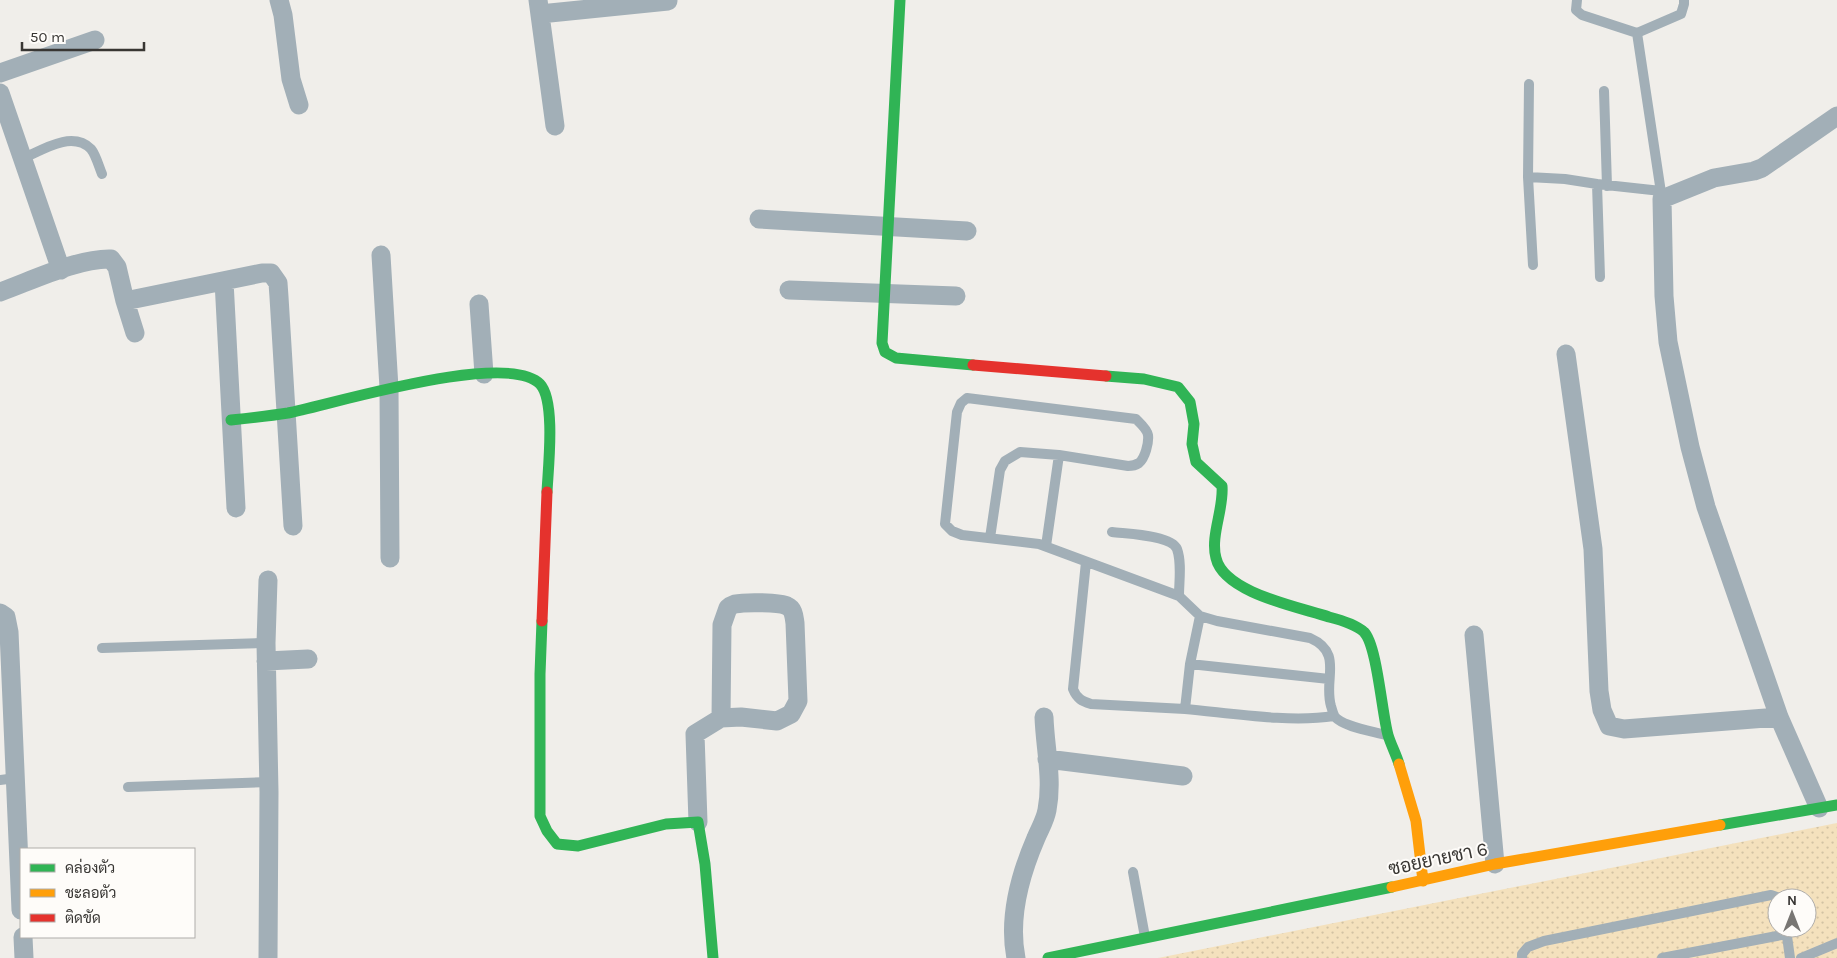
<svg xmlns="http://www.w3.org/2000/svg" width="1837" height="958" font-family="Karla,Sarabun,sans-serif">
<style>
.grass{fill:url(#grass-dots);fill-rule:evenodd}
.lines{fill:none;stroke-linecap:round;stroke-linejoin:round}
.lane{stroke:#a2afb7;stroke-width:10}
.street{stroke:#a2afb7;stroke-width:19}
.fast{stroke:#30b455;stroke-width:11}
.slow{stroke:#ff9f0a;stroke-width:11}
.jam{stroke:#e5322d;stroke-width:11}
.labels{text-anchor:middle;dominant-baseline:central;stroke-width:4;stroke-linejoin:round;paint-order:stroke}
.street-label{font-size:19px;fill:#383633;stroke:#fefcf9}
</style>
<defs>
<pattern id="grass-dots" width="8" height="8" patternUnits="userSpaceOnUse" patternTransform="scale(1.25)"><rect width="8" height="8" fill="#f4e1bd"/><path d="M2 2h.1M6 6h.1" fill="none" stroke="#d2c2a3" stroke-width="1.8" stroke-linecap="round"/></pattern>
</defs>
<rect width="100%" height="100%" fill="#f0eeea"/>
<!-- grass -->
<path class="grass" d="M1837 823V958H1158ZM1777 898H1807V928H1777Z"/>
<g class="lines">
<!-- lane -->
<path class="lane" d="M1577 0 1576 10 1582 15 1637 33 1662 199
M1637 33 1681 14 1684 4V0
M1604 91 1607 186
M22 159C42 150 72 130 91 149 96 155 99 167 102 174
M1528 177 1529 84
M1533 265 1528 177 1565 179 1597 184
M1600 277 1597 184 1661 191
M1112 532C1127 534 1171 535 1177 549 1182 563 1179 581 1179 596
M990 538 1000 470 1005 461 1020 452 1059 455 1128 466C1132 466 1136 465 1139 463 1145 458 1149 443 1148 435 1147 429 1140 423 1136 419L967 398 961 403 957 412 945 524 952 531 962 535 1039 544 1179 596 1200 616 1217 621 1310 638C1344 653 1323 679 1331 706 1332 709 1333 714 1335 717 1344 727 1372 731 1386 735
M1046 546 1059 455
M1086 562 1073 689C1077 699 1082 701 1091 704L1185 709
M1200 616 1190 664 1185 709C1230 713 1289 723 1334 716
M102 648 266 643
M1190 664 1329 679
M0 780 16 778
M128 787 269 782
M1133 872 1145 937
M1786 929 1790 958
M1522 958V954L1528 947 1544 941 1771 895 1780 898
M1662 958 1787 934
M1801 958 1837 943"/>
<!-- street -->
<path class="street" d="M279 0 283 15 291 79 299 105
M538 0 555 126
M540 14 668 1
M0 73 95 40
M0 93 61 270
M759 219 967 231
M381 255 389 388 390 558
M224 281 236 508
M789 290 956 296
M0 292C31 281 78 258 111 259L117 267 125 301 262 273H271L278 283 279 297 293 526
M125 301 135 333
M479 304 484 374
M1566 354 1593 549 1599 691 1602 710 1609 726 1624 729 1779 717
M268 580 266 643 269 792 268 958
M0 613 6 617 9 632 21 910
M1474 635 1495 864
M266 661 308 659
M1047 759 1183 776
M1819 808 1779 717 1706 507 1690 447 1668 342 1664 296 1662 199 1714 178 1754 171 1762 168 1837 116
M698 822 695 734 721 718 741 717 777 721 791 714 798 701 795 623C794 617 794 609 787 606 780 602 744 602 735 604 732 605 730 606 728 608L722 625 721 718
M23 937 24 958
M1016 958C1008 918 1020 875 1036 838 1040 828 1045 821 1047 810 1053 779 1045 748 1044 717"/>
<!-- fast -->
<path class="fast" d="M900 0 882 343 885 352 896 358 973 365
M1106 376 1144 379 1178 387 1190 402 1194 424 1192 444 1196 462 1222 486C1224 509 1210 536 1216 558 1224 593 1299 607 1329 617 1341 620 1355 624 1364 632 1377 645 1382 714 1388 735 1391 745 1396 754 1399 764
M231 420C250 418 269 416 288 413 333 404 507 350 540 384 556 401 548 469 547 492
M542 621 540 674V816L547 831 557 844 578 846 666 824 698 822 705 864 713 958
M1720 825 1837 805
M1048 958 1392 887"/>
<!-- slow -->
<path class="slow" d="M1399 764 1416 821 1423 881
M1392 887 1495 864 1720 825"/>
<!-- jam -->
<path class="jam" d="M973 365 1106 376
M542 621 547 492"/>
</g>
<g class="labels">
<!-- street labels -->
<g class="street-label">
<text transform="translate(1438 859) rotate(-12)">ซอยยายชา 6</text>
</g>
</g>
<!-- legend -->
<rect x="20" y="848" width="175" height="90" fill="#fefcf9" stroke="#afadaa"/>
<rect x="30" y="864" width="25" height="8" fill="#30b455" stroke="#afadaa"/>
<text x="65" y="873" font-size="15" fill="#383633">คล่องตัว</text>
<rect x="30" y="889" width="25" height="8" fill="#ff9f0a" stroke="#afadaa"/>
<text x="65" y="898" font-size="15" fill="#383633">ชะลอตัว</text>
<rect x="30" y="914" width="25" height="8" fill="#e5322d" stroke="#afadaa"/>
<text x="65" y="923" font-size="15" fill="#383633">ติดขัด</text>
<!-- north arrow -->
<g transform="translate(1792 913)"><circle r="24" fill="#fefcf9" stroke="#afadaa"/>
<path d="M0-4L9 19L0 12L-9 19Z" fill="#787673"/>
<text y="-8" font-size="14" font-weight="bold" text-anchor="middle" fill="#383633">N</text>
</g>
<!-- scale -->
<path d="M22 42v8h122v-8" fill="none" stroke="#383633" stroke-width="2.5"/>
<text x="30" y="42" font-size="15" fill="#383633" stroke="#fefcf9" stroke-width="4" paint-order="stroke">50 m</text>
</svg>
